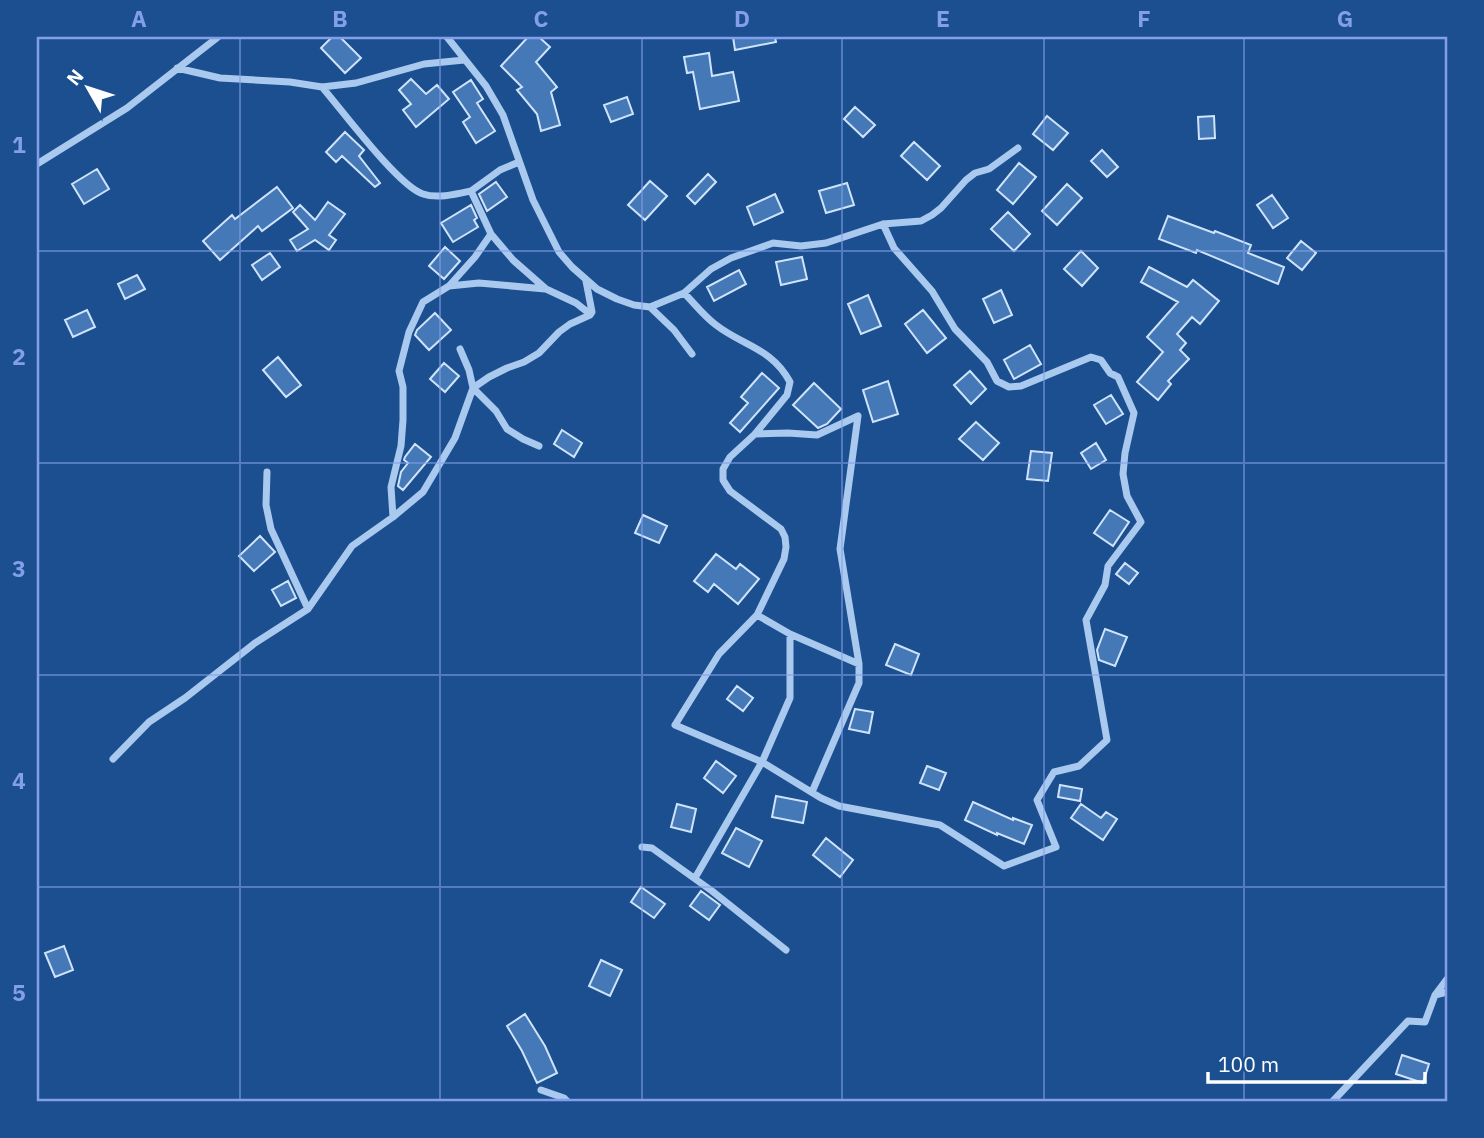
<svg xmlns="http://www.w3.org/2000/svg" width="1484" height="1138" font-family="'IBM Plex Sans',sans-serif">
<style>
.building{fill:#4478b7;stroke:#cfe3fa;stroke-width:2}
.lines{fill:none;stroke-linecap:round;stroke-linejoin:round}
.minor{stroke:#a9c9ee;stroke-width:7}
.grid{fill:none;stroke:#839eea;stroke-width:2;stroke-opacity:0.55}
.neatline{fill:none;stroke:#839eea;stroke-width:2.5}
.grid-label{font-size:23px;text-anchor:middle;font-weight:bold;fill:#839eea}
</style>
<rect width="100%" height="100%" fill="#1b4f8f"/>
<!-- building -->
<path class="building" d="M332 37H340L361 58 345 73 321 48Z
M528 37H539L550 47 536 62 557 87 551 92 560 125 541 131 537 114 517 90 522 87 501 66Z
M733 37H775L776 42 735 50Z
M709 53 712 76 733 72 739 101 700 109 693 72 687 73 684 57Z
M411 79 426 94 437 85 449 99 416 127 403 110 411 104 399 90Z
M471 80 483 99 477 103 495 131 476 143 463 122 470 117 453 92Z
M627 97 633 114 611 122 604 105Z
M855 107 875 125 863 137 844 119Z
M1047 116 1068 133 1053 150 1033 134Z
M1214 116 1215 138 1199 139 1198 117Z
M345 132 364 150 359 156 380 183 375 187 342 156 336 162 326 152Z
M914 142 940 166 927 180 901 156Z
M1102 150 1118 167 1107 177 1091 161Z
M1019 163 1036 177 1013 204 997 190Z
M97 169 109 189 84 204 72 184Z
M708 174 716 182 695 204 687 196Z
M650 181 667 196 645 220 628 205Z
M496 182 507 197 487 211 479 194Z
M847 183 854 205 826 213 819 191Z
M1067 184 1082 198 1057 225 1042 211Z
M277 187 293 208 262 231 258 226 220 260 203 241 232 215 235 219Z
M775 194 783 212 754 225 747 207Z
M1272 195 1288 218 1273 228 1257 205Z
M328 202 345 214 329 235 336 240 329 250 315 240 297 251 290 240 308 229 293 212 300 205 315 220Z
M471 205 477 218 474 220 478 227 453 242 441 223Z
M1008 212 1030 234 1014 251 991 229Z
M1168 216 1214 233 1215 231 1251 245 1248 253 1284 267 1278 284 1197 250 1196 253 1159 239Z
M1301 241 1316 253 1302 270 1287 258Z
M445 247 460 261 444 279 429 266Z
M1081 251 1098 268 1082 286 1064 269Z
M270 253 280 267 262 280 252 265Z
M802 257 807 279 781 285 776 262Z
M1149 267 1187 287 1193 280 1219 301 1200 324 1192 317 1177 334 1186 343 1180 350 1189 359 1168 381 1171 384 1158 400 1137 382 1163 352 1147 337 1178 302 1141 282Z
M739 270 746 284 714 301 707 287Z
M137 275 145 289 125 299 118 284Z
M1001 290 1012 315 994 323 983 299Z
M868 295 881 326 861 334 848 304Z
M87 310 95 327 73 337 65 320Z
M923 310 946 338 927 353 905 324Z
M435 313 451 330 429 350 415 335 417 330Z
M1030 345 1041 364 1014 379 1004 360Z
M278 357 301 385 286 397 263 370Z
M444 363 459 376 445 392 430 379Z
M970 371 986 389 971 404 954 385Z
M762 373 779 388 740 432 730 423 748 403 741 397Z
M888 381 898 414 873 422 863 390Z
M814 383 841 409 827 424 818 428 793 405Z
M1111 395 1123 414 1106 424 1094 405Z
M976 422 999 443 983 460 959 439Z
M562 430 582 443 574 457 554 444Z
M1096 443 1106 460 1091 469 1081 453Z
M415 444 431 457 403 490 398 486 401 472 408 463 404 460 405 457Z
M1031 451 1052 453 1048 481 1027 479Z
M1110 510 1129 522 1113 546 1094 533Z
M643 515 667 526 659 543 635 533Z
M260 536 275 552 254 571 239 556Z
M716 554 736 569 740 564 759 579 738 604 714 584 708 592 694 581Z
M1125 563 1138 573 1129 584 1116 574Z
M288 581 296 598 281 606 272 590Z
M1105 629 1127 637 1115 666 1099 660 1097 650Z
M895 644 919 654 911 675 886 665Z
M737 686 753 698 743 711 727 699Z
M855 709 873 712 869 733 849 729Z
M716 761 736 776 723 793 704 778Z
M927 766 946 773 939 790 920 783Z
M1060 785 1082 789 1080 801 1058 797Z
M776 796 807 802 803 823 772 817Z
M973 802 1013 820V818L1032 825 1024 844 997 833V835L965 820Z
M677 804 696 809 691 832 671 827Z
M1081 804 1101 818 1106 812 1117 819 1103 840 1071 818Z
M736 828 762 841 749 867 722 853Z
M826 838 853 860 840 877 813 855Z
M641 887 665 904 654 918 631 902Z
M701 891 720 905 709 920 690 906Z
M64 946 73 970 55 977 45 953Z
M601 960 622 970 610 996 589 986Z
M525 1014 545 1046 557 1073 537 1083 522 1051 507 1026Z
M1402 1055 1429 1064 1423 1083 1396 1074Z"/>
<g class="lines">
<!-- minor -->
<path class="minor" d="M447 37 486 86 503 115 533 200 559 252 572 267 597 289 617 299 634 305 650 307 684 293 711 269 731 258 773 243 801 246 826 243 883 224 921 221 932 215 941 208 966 180 975 173 989 169 1018 148
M177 68 220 78 290 82 322 87 356 83 424 64 464 60
M322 87C341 109 399 187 423 194 437 199 457 194 471 191
M519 162 500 170 471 191 491 234 513 260 546 289 576 303 590 314
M37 164 127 108 218 37
M449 286 479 283 545 289
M684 293C695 304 704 316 716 325 743 346 772 348 790 382L787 395 755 434 730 457 723 469V480L730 491 781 529 785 537 786 547 784 559 757 615 719 654 675 725 762 762 821 798 839 806 940 825 1004 866 1056 847 1037 800 1054 772 1079 766 1107 740 1086 620 1105 585 1108 566 1141 522 1127 496 1123 474 1125 453 1134 413 1118 377 1110 373 1101 360 1091 357 1021 386 1009 387 997 381 987 362 955 329 932 291 894 248 883 224
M650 307 674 330 692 354
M755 434 788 433 817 435 858 416
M539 446 523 439 507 429 496 411 473 388 489 377 507 368 524 362 539 353 559 332 570 324 590 315 592 312 586 281
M267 472 266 505 271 529 308 609
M393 517 391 487 401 446 403 420V387L399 371 409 332 423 302 449 286 475 257 491 234
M757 615 790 634 859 664
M113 759 149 722 185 698 255 643 308 609 352 546 393 517 423 492 455 438 473 388 469 370 460 349
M812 792 859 683V664L840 549 858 416
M642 847 652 848 712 891 786 950
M695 878 762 762 790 698V634
M1435 995 1447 979
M541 1090 564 1098 567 1101
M1333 1101 1408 1021 1425 1022 1435 995 1447 992"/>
</g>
<!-- grid -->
<path class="grid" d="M240 37V1101M440 37V1101M642 37V1101M842 37V1101M1044 37V1101M1244 37V1101M37 251H1447M37 463H1447M37 675H1447M37 887H1447"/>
<!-- border -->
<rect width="1484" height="1138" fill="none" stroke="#1b4f8f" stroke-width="77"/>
<!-- north arrow -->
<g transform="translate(88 88) rotate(309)" stroke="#1b4f8f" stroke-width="5" paint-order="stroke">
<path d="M0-5L12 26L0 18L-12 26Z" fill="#ffffff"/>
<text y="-10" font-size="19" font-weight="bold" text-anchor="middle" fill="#ffffff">N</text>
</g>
<!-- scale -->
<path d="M1208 1072v10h217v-10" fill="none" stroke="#ffffff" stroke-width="3.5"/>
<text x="1218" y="1072" font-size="21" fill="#ffffff" stroke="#1b4f8f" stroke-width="5" paint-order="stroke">100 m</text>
<rect x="38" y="38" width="1408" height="1062" class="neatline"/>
<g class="grid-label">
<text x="139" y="27">A</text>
<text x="340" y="27">B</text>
<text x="541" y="27">C</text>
<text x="742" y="27">D</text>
<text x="943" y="27">E</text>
<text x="1144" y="27">F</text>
<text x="1345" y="27">G</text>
<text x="19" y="153">1</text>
<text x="19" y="365">2</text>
<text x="19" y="577">3</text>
<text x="19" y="789">4</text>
<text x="19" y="1001">5</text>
</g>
</svg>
